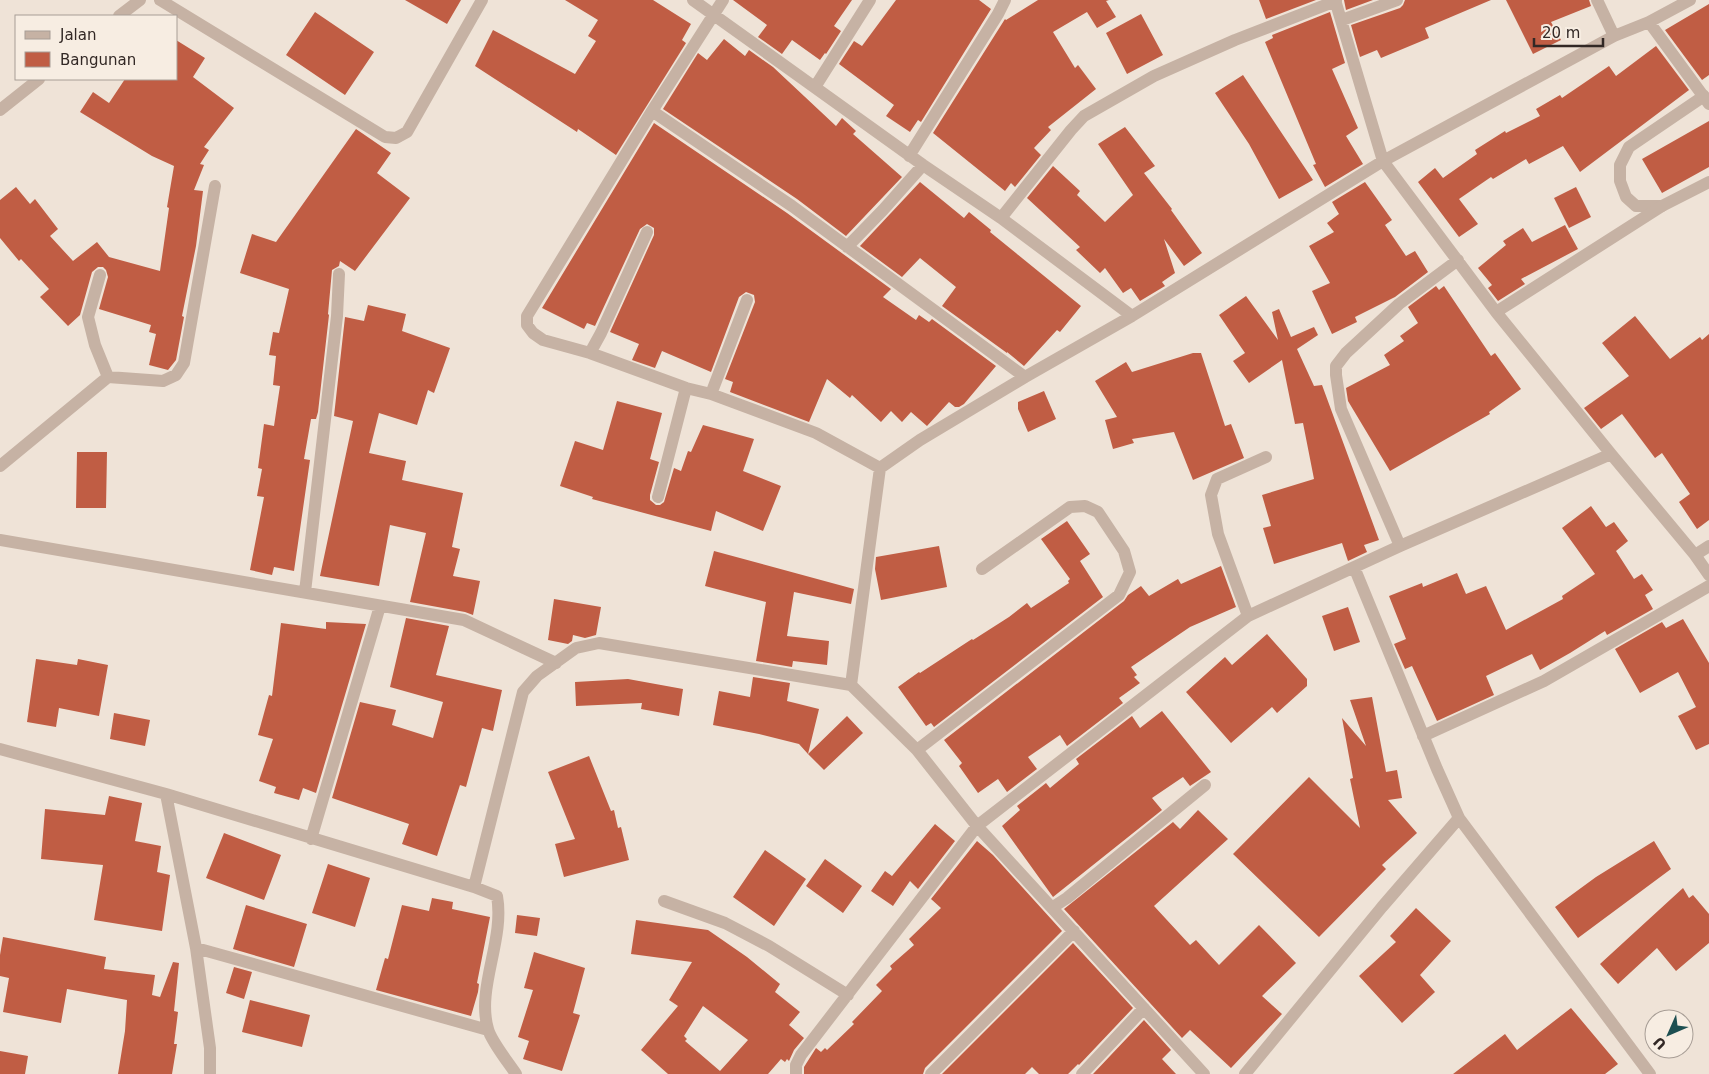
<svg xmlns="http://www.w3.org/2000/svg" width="1709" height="1074" font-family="'DejaVu Sans',sans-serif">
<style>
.building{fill:#c05d44;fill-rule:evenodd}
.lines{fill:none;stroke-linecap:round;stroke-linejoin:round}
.service{stroke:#c6b2a4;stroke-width:12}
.minor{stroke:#c6b2a4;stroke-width:12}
.tertiary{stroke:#c6b2a4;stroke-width:12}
</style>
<rect width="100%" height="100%" fill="#efe3d7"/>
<!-- building -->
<path class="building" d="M405 0H461L447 24Z
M565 0H653L691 24 682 40 686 43 616 155 578 129 577 132 475 66 493 30 575 74 596 41 588 36 598 20Z
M733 0H852L834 26 841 31 826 54 825 53 820 60 792 40 782 54 758 37 767 25Z
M896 0H979L991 9 921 122 918 120 910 132 886 116 894 105 839 64 854 41 862 46Z
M1038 0H1109L1106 1 1116 17 1097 28 1087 12 1053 32 1075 68 1078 65 1096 89 1048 127 1051 130 1034 148 1041 155 1015 187 1011 183 1005 191 933 133 1005 19 1006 20Z
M1259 0H1316L1266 19Z
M1344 0H1373L1346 10Z
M1405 0H1491L1425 28 1429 38 1381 58 1377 50 1360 57 1351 25 1400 8 1403 5Z
M1506 0H1589L1591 6 1551 22 1561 40 1533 54Z
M1709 4V75L1702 80 1665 30Z
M315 12 374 52 345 95 286 55Z
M1330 12 1345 63 1332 69 1358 128 1346 136 1363 164 1325 187 1313 165 1316 164 1265 42 1273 38 1272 35Z
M1141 14 1163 55 1127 74 1106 33Z
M724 39 745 56 749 50 773 67 836 126 842 118 856 131 853 134 902 177 846 236 797 199 663 109 698 53 707 60Z
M176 40 205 58 193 77 234 108 204 147 209 150 200 164 204 165 194 190 203 191 196 246 182 316 184 317 176 360 168 370 149 365 156 334 149 332 151 325 99 309 108 277 106 270 103 267H98L92 272 80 315 68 326 40 297 49 289 21 259 19 261 0 238V200L16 187 30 204 35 199 58 229 50 236 73 261 97 242 109 257 160 271 169 208 167 207 174 166 152 156 80 112 93 92 109 103 125 79H176Z
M1656 46 1689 90 1580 172 1563 146 1529 164 1526 159 1493 179 1491 177 1459 199 1478 224 1459 237 1418 182 1435 168 1443 178 1477 154 1475 150 1505 131 1506 133 1540 116 1536 109 1560 95 1562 98 1609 66 1616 76Z
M1243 75 1313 180 1279 199 1249 144 1215 93Z
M1709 121V167L1662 193 1642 159Z
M654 123 787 213 891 289 883 297 916 320 919 315 929 322 932 319 996 366 964 404 959 407H955L949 402 927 426 911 412 902 422 891 411 881 422 852 395 850 398 827 379 809 422 730 392 733 382 725 379 755 302 754 295 746 292 739 297 711 372 662 351 655 368 632 360 639 344 610 332 654 235V228L647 224 640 229 595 326 587 323 584 329 542 308Z
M1125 127 1155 166 1144 173 1172 209 1171 210 1202 253 1184 266 1164 239 1175 273 1162 282 1165 286 1140 301 1131 288 1123 293 1105 268 1100 273 1076 250 1080 247 1027 198 1053 166 1080 191 1077 195 1105 222 1133 195 1098 144Z
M356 129 391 153 377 173 410 198 355 271 340 261 339 266 332 270 328 314 329 315 318 412 316 419H311L304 459 310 460 294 571 274 567 272 575 250 570 264 497 257 496 262 469 258 468 264 424 274 426 280 386 273 385 276 356 269 355 273 332 279 333 289 289 240 273 252 234 276 242Z
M920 182 964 218 969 212 991 230 990 232 1081 306 1060 332 1057 330 1024 366 1007 352V353L942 306 956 287 920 258 902 277 860 246Z
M1365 182 1392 220 1385 225 1406 256 1415 251 1428 272 1395 297 1355 317 1357 322 1332 334 1312 291 1330 283 1309 246 1334 232 1327 223 1339 214 1332 202Z
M1576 187 1591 217 1569 228 1554 198Z
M1565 225 1578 249 1521 279 1525 284 1498 301 1488 288 1492 285 1478 268 1506 245 1503 241 1523 228 1532 242Z
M1436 286 1439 290 1444 286 1491 356 1495 353 1521 389 1489 412 1490 414 1390 471 1348 401 1346 388 1390 365 1384 355 1404 341 1400 336 1418 323 1408 307Z
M1246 296 1278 340 1272 312 1279 309 1291 337 1314 327 1318 335 1297 349 1314 386 1322 385 1379 540 1364 545 1367 552 1348 561 1342 543 1274 564 1263 528 1271 526 1262 495 1314 479 1303 423 1295 424 1282 360 1249 383 1233 361 1245 353 1219 315Z
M368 305 406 314 402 331 450 348 434 393 428 390 417 425 379 413 369 453 406 461 402 480 463 493 452 547 460 549 453 576 480 581 473 615 465 612 410 602 426 533 390 525 379 586 320 576 353 421 334 416 345 317 364 321Z
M1635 316 1670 359 1700 337 1702 340 1709 334V520L1697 529 1679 502 1690 494 1662 453 1655 458 1622 414 1601 429 1584 408 1629 376 1602 343Z
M1193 353H1201L1225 426 1231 424 1244 458 1193 480 1174 432 1132 439 1134 443 1113 449 1105 420 1117 417 1095 381 1126 362 1132 372Z
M1044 391 1056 419 1028 432 1018 409V402Z
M617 401 662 413 650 459 659 462 650 495V500L656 505H660L664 502 674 468 681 471 688 451 691 452 703 425 754 439 743 471 781 486 763 531 716 511 711 531 592 499 593 497 560 486 575 441 603 450Z
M77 452H107L106 508H76Z
M1591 506 1606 527 1614 522 1628 541 1616 551 1634 579 1642 574 1653 590 1645 595 1653 609 1607 635 1605 631 1570 653 1540 670 1532 654 1486 676 1494 695 1437 721 1412 666 1405 669 1394 644 1406 639 1389 596 1422 583 1423 587 1457 573 1466 594 1486 586 1506 630 1563 599 1562 596 1595 574 1562 528Z
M1067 521 1090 554 1080 561 1103 597 934 727 931 723 926 726 898 687 919 672 920 673 972 639 973 640 1009 617 1027 603 1031 608 1069 583 1068 581 1070 579 1041 539Z
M939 546 947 587 881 600 875 569 876 557Z
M714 551 854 589 851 604 794 592 787 636 829 641 827 665 793 661 792 667 756 661 766 602 705 586Z
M1221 566 1236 607 1190 627 1131 667 1137 675 1134 677 1140 683 1119 698 1123 703 1067 746 1060 735 1028 757 1037 769 1007 792 998 779 978 793 959 766 962 763 944 740 1124 601 1128 595 1141 586 1149 596 1178 579 1181 584Z
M554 599 601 607 596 635 585 638 573 635 572 641 568 644 548 640Z
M1348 607 1360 642 1334 651 1322 616Z
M406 618 449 626 436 675 502 690 493 731 482 728 466 787 460 785 437 856 402 844 409 824 332 798 360 702 396 710 392 725 433 738 443 702 390 687Z
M1683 619 1709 663V744L1696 750 1678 716 1696 707 1678 672 1640 693 1615 649 1662 622 1666 628Z
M326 622 366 624 316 793 303 788 299 800 274 793 276 787 259 781 273 739 258 735 269 695 272 696 281 623 326 629Z
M1267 634 1307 679V686L1277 713 1272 707 1231 743 1186 692 1225 657 1232 665Z
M36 659 77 665 78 659 108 665 99 716 59 708 56 727 27 722Z
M753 677 790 683 787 701 819 709 808 754 799 744 759 734 713 725 719 691 750 697Z
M628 679 683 689 679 716 641 709 642 703 576 706 575 682Z
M1372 697 1386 772 1397 770 1402 798 1388 800 1417 833 1382 865 1386 869 1319 937 1233 854 1309 777 1360 828 1350 779 1353 778 1342 718 1366 746 1350 700Z
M1162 711 1211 772 1190 786 1183 777 1152 798 1162 810 1053 897 1002 826 1020 810 1017 806 1046 783 1050 788 1079 764 1076 759 1132 716 1140 728Z
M114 713 150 720 145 746 110 739Z
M847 716 863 733 824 770 808 754Z
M589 756 611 811 614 810 618 828 621 827 629 860 564 877 555 844 575 839 548 772Z
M109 796 142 803 135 841 161 846 157 872 170 875 162 931 94 920 103 865 41 859 45 809 105 815Z
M1198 810 1228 839 1154 906 1190 945 1196 940 1219 965 1259 925 1296 963 1262 996 1282 1014 1231 1068 1190 1030 1182 1038 1064 909 1173 822 1180 829Z
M935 824 955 841 918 889 910 881 893 906 871 891 885 871 892 876Z
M224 833 281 855 264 900 206 878Z
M977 841 993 855 1062 931 925 1068 923 1074H804V1067L816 1048 821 1052 825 1048 827 1050 854 1024 852 1022 882 991 876 985 892 969 890 966 914 945 909 939 941 908 931 899Z
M1654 841 1671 869 1578 938 1555 907 1596 877Z
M765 850 806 879 774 926 733 897Z
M825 859 862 886 843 913 806 886Z
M328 864 370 878 355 927 312 913Z
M1683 888 1689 898 1693 895 1709 914V943L1676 971 1657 948 1618 984 1600 964Z
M432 898 453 902 452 909 490 917 477 983 479 984 478 992 471 1016 376 990 385 958 388 959 402 905 429 911Z
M246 905 307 924 294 967 233 949Z
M1416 908 1451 941 1420 975 1435 992 1402 1023 1359 976 1396 942 1390 936Z
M517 915 540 918 537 936 515 933Z
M636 920 708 930 747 957 780 984 775 992 800 1012 789 1025 804 1038 794 1050 789 1061 787 1059 785 1062 781 1059 768 1074H668L641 1050 678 1006 669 1000 692 962 631 954ZM703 1006 748 1040 720 1071 685 1041 687 1039 684 1036Z
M3 937 106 957 104 969 155 975 152 995 160 997 173 962 179 963 174 1011 178 1012 174 1044H177L172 1074H118L125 1031 127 1000 67 989 61 1023 3 1012 9 978 0 976V955Z
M1073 943 1133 1008 1079 1065 1078 1064 1068 1074H1039L1032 1067 1025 1074H942Z
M534 952 585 968 573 1013 580 1015 562 1071 523 1059 529 1041 518 1037 533 990 524 988Z
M234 967 252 972 244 999 226 993Z
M250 1000 310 1015 302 1047 242 1032Z
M1571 1008 1618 1064 1605 1074H1453L1505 1034 1517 1050Z
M1144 1020 1171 1050 1162 1059 1176 1074H1093Z
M0 1051 28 1056 25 1074H0Z"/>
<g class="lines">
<!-- service -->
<path class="service" d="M1662 206H1636L1626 197 1620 181V165L1629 147 1704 96"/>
<!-- minor -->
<path class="minor" d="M160 0 385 137 396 138 407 132 482 0
M693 0 923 165 1001 218 1132 316
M723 0 652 111 527 316V325L533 333 543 340 590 353 686 388 711 394 816 433 880 468
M1335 0 1383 161 1496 312 1611 454 1695 555 1709 575
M1597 0 1614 36
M1342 20 1397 0
M1649 22 1709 104
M815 87 870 0
M652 111 792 206 1025 377
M909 156 998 14 1005 0
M1001 218 1071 130 1084 116 1154 76 1235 40 1336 1
M847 247 883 210 923 165
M1496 312 1662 206 1709 182
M590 353 601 333 647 232
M108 377 163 381 176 375 184 363 215 186
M711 394 747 300
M0 466 108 377 95 345 88 317 100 275
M658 497 686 388
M0 540 464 620 556 663
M1400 546 1341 409 1336 375V366L1346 353 1399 304 1458 260
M1695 555 1709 546
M1354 567 1437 769 1459 818 1650 1074
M305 592 337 316 339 274
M1248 616 1218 534 1211 495 1217 479 1266 457
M851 685 880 468 920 440 1025 377 1132 316 1383 161 1614 36 1649 22 1690 0
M1423 736 1544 681 1709 586
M0 749 166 794 474 887 523 692 537 676 576 648 599 643 851 685 917 750 977 826 1204 1074
M917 750 1119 595 1130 572 1124 551 1098 512 1085 506 1070 507 982 569
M166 794 196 948 210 1048V1074
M311 839 380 606
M474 887 497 896C505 940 476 988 488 1029 491 1041 508 1062 516 1074
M664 901 725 923 769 946 848 995
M1053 907 1067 898 1205 785
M196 948 488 1030
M796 1074V1065L801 1055 977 826 1248 616 1400 546 1611 454
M931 1074 1074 931
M1082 1074 1144 1008
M1245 1074 1382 907 1459 818"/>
<!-- tertiary -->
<path class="tertiary" d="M119 16 140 0
M0 110 39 79"/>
</g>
<!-- legend -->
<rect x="15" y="15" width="162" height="65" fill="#f7ede2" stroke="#a89e96"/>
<rect x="25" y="31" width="25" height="8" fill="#c6b2a4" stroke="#a89e96"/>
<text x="60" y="40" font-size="15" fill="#322825">Jalan</text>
<rect x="25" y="52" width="25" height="15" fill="#c05d44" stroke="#a89e96"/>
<text x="60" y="65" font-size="15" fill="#322825">Bangunan</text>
<!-- north arrow -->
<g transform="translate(1669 1034) rotate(225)"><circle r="24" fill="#f7ede2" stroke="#a89e96"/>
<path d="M0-4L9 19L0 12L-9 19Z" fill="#1d4f51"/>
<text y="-8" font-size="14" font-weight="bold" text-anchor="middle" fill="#322825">U</text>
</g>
<!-- scale -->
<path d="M1534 38v8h69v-8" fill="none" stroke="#322825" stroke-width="2.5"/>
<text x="1542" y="38" font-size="15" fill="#322825" stroke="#f7ede2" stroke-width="4" paint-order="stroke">20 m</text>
</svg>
